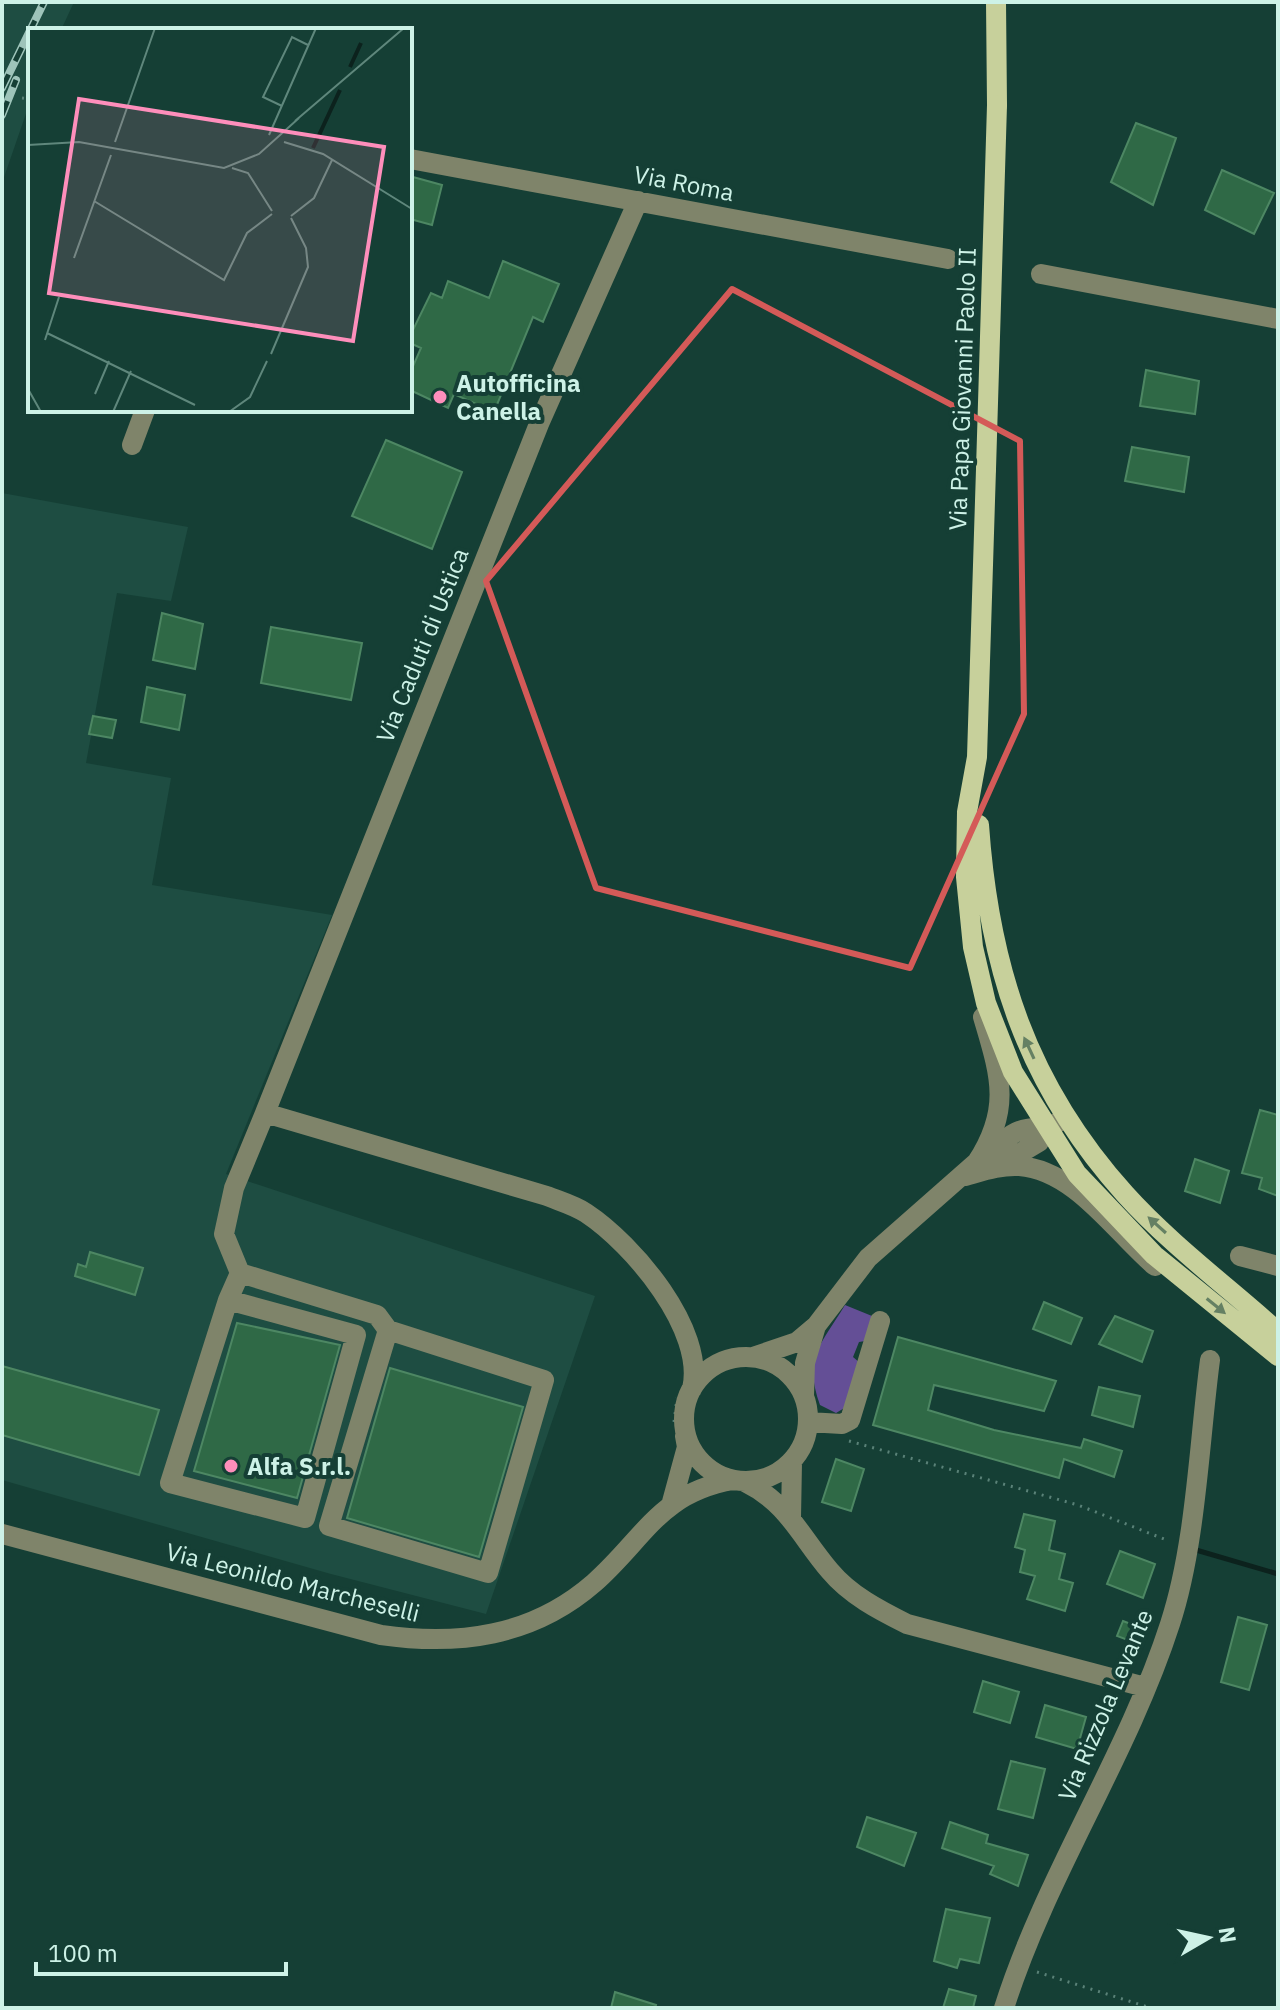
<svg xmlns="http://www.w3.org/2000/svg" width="1280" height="2010" font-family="'IBM Plex Sans',sans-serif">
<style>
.built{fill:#1e4d42}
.green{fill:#644f96}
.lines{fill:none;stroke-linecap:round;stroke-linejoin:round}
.stream{stroke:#0c221d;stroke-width:5}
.building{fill:#2f6946;stroke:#4d8763;stroke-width:2}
.path{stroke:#5a8278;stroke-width:3;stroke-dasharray:2 6;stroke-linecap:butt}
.minor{stroke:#7f846a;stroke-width:20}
.major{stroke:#c7d09b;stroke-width:20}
.rail-casing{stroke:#9ec4ba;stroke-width:8}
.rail{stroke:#153f35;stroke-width:5;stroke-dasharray:15;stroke-linecap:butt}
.major-bridge{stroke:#c7d09b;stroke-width:20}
.oneway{fill:#658063}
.marked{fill:none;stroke:#d45a58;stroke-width:6;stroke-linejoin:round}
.poi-dot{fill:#fe8ebb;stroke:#153f35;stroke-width:3}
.labels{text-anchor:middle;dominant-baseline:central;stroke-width:8;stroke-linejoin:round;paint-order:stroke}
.street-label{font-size:24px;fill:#cdf2e7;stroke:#153f35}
.poi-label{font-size:24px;font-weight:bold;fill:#cdf2e7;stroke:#153f35;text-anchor:start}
.inset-river{fill:none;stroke:#0c221d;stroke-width:4}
.inset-road{fill:none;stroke:#5f877c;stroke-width:2}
.view{fill:#fe8ebb;fill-opacity:0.15;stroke:#fe8ebb;stroke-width:4}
.inset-edge{fill:none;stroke:#cdf2e7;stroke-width:4}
</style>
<rect width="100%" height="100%" fill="#153f35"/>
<!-- built -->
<path class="built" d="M2 2H74L61 30H30V102L2 183Z
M2 493 188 527 171 601 117 593 86 763 171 778 152 885 332 915 226 1174 595 1296 486 1614 331 1574 2 1480Z"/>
<!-- green -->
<path class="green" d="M845 1305 872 1316 865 1341 859 1342 853 1357 860 1363 846 1407 836 1413 820 1405C803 1357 821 1345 845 1305Z"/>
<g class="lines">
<!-- stream -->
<path class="stream" d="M1196 1550 1278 1574"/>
</g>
<!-- building -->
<path class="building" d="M1136 123 1176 138 1153 205 1111 182Z
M1222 170 1274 193 1254 234 1205 210Z
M413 177 442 185 432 225 410 219Z
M503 261 559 284 543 322 533 317 494 412 454 394 448 408 410 390V373L421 348 410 343V336L431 293 442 298 448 281 489 298Z
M1146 370 1199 381 1195 414 1140 406Z
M386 440 462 472 432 549 352 516Z
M1132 447 1189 457 1184 492 1125 481Z
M162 613 203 624 195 669 153 660Z
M271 627 362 643 351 700 261 683Z
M147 687 185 695 179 730 141 722Z
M93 716 116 720 112 738 89 734Z
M1260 1110 1278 1115V1196L1259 1189 1262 1178 1242 1173Z
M1195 1159 1229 1171 1220 1203 1185 1191Z
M90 1252 143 1268 135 1295 75 1276 78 1264 86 1267Z
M1044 1302 1082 1318 1071 1344 1033 1329Z
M1115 1316 1153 1331 1142 1362 1099 1344Z
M237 1323 340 1345 297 1498 194 1471Z
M898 1337 1056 1381 1044 1411 934 1385 928 1410 994 1430 1081 1448 1084 1439 1122 1451 1114 1477 1064 1459 1059 1478 873 1425Z
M2 1366 159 1410 139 1475 2 1435Z
M390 1368 523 1407 479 1557 347 1518Z
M1099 1387 1140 1396 1133 1427 1092 1415Z
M836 1459 864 1469 851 1511 822 1502Z
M1024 1514 1055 1521 1049 1550 1065 1554 1059 1579 1073 1583 1065 1611 1027 1599 1035 1576 1020 1572 1025 1550 1015 1547Z
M1120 1551 1155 1564 1143 1598 1107 1584Z
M1238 1617 1267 1625 1249 1690 1221 1682Z
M1123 1621 1141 1628 1136 1643 1117 1636Z
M983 1681 1019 1692 1010 1723 974 1712Z
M1045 1705 1086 1717 1077 1749 1036 1737Z
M1011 1761 1045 1769 1033 1818 998 1809Z
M867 1817 916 1833 904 1866 857 1847Z
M950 1822 988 1835 986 1843 1028 1855 1018 1886 990 1874 994 1866 942 1848Z
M946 1909 990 1918 979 1963 960 1959 957 1968 934 1961Z
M949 1989 976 1996 973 2008H943Z
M615 1992 656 2005 655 2008H611Z"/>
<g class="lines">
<!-- path -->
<path class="path" d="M22 98 30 99
M674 1422 677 1398
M849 1441 1078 1505 1169 1541
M1037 1972 1151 2008"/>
<!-- minor -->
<path class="minor" d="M410 159 948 259
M638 201 539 424 265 1113 547 1196C559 1201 574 1205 586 1213 633 1244 706 1330 692 1389
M1041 274 1278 319
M132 445 145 410
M265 1113 234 1188 224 1234 240 1273 377 1315 388 1330 544 1380 488 1573 329 1526 388 1330
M985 1156C1005 1139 1018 1124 1046 1129
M1000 1165 1039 1142 1046 1129 1060 1121
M965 1176C983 1171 1000 1165 1019 1166 1075 1170 1115 1232 1155 1266
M1240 1256 1278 1266
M228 1300 356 1335 305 1518 170 1483 228 1300 240 1273
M684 1419a62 62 0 1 1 124 0a62 62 0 1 1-124 0Z
M753 1357 797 1342 816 1326 868 1258 977 1162C1012 1108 1000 1075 983 1017
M804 1396 805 1363 816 1326
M808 1422 842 1424 850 1420 880 1321
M745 1482C788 1503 800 1536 830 1571 850 1595 879 1610 907 1624L1145 1687
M672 1502 687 1447 685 1436
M791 1518 792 1462
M2 1534 381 1635C458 1646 532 1637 594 1583 645 1538 659 1493 733 1480
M1004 2008C1046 1875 1127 1757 1170 1624 1196 1545 1199 1443 1210 1360"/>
<!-- major -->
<path class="major" d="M996 2 997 105
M986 469 977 757 967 812 966 877 973 947 986 1003 1013 1072 1077 1174 1154 1255 1278 1356
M979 825C989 968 1027 1085 1125 1194 1169 1243 1229 1288 1278 1332"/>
<!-- rail casing -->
<g class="rail-casing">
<path id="rail" d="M2 88 44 2
M2 115 16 80"/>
</g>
<!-- rail -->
<use href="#rail" class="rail"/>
<!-- major-bridge -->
<path class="major-bridge" d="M986 469 997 105"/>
</g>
<!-- one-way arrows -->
<defs><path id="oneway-solid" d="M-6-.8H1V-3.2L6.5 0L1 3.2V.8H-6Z" transform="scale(2)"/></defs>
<g class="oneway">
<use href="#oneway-solid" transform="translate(1029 1048) rotate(-115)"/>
<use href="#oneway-solid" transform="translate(1157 1225) rotate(-138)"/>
<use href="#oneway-solid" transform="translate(1216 1306) rotate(39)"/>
</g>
<!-- marked area -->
<path class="marked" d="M732 289 1020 441 1024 714 910 968 596 888 486 581Z"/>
<!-- markers -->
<g class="poi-dot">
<circle cx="440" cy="397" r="8"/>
<circle cx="231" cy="1466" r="8"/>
</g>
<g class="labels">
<!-- street labels -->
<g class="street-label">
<text transform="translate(684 183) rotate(11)">Via Roma</text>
<text transform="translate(962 389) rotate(-88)">Via Papa Giovanni Paolo II</text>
<text transform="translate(422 645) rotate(-68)">Via Caduti di Ustica</text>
<text transform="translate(293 1582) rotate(14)">Via Leonildo Marcheselli</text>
<text transform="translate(1105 1705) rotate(-67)">Via Rizzola Levante</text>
</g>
<!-- poi labels -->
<g class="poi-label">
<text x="456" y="383">Autofficina<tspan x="456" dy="28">Canella</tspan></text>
<text x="247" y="1466">Alfa S.r.l.</text>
</g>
</g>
<!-- overview -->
<g transform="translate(28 28)">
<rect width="384" height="384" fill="#153f35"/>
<path class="inset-river" d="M322 39 333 15M285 120 312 62"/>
<path class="inset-road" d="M254 78 235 69 264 9 280 17M267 93 376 0M241 107 288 0M87 114 127 0M256 114 295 126 384 181M0 117 51 114 196 140 231 126 271 90M204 140 220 145 244 183M66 173 196 252 219 205 244 186M263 188 286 170 304 132M46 230 83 127M19 305 167 377M17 312 31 269M243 326 280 239 278 220 263 190M0 361 13 384M67 366 81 333M85 384 103 343M201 384 222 369 239 333"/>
<path class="view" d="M51 71 356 119 325 313 21 265Z"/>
<rect width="384" height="384" class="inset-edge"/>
</g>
<!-- border -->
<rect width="1280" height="2010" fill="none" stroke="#cdf2e7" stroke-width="8"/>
<!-- north arrow -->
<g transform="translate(1208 1938) rotate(81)" stroke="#153f35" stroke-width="6" paint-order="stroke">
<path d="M0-6L14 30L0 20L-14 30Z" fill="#cdf2e7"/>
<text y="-12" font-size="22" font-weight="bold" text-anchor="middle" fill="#cdf2e7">N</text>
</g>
<!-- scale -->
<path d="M36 1962v12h250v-12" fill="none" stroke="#cdf2e7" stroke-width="4"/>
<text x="48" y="1962" font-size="24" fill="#cdf2e7" stroke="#153f35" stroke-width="6" paint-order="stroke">100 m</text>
</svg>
